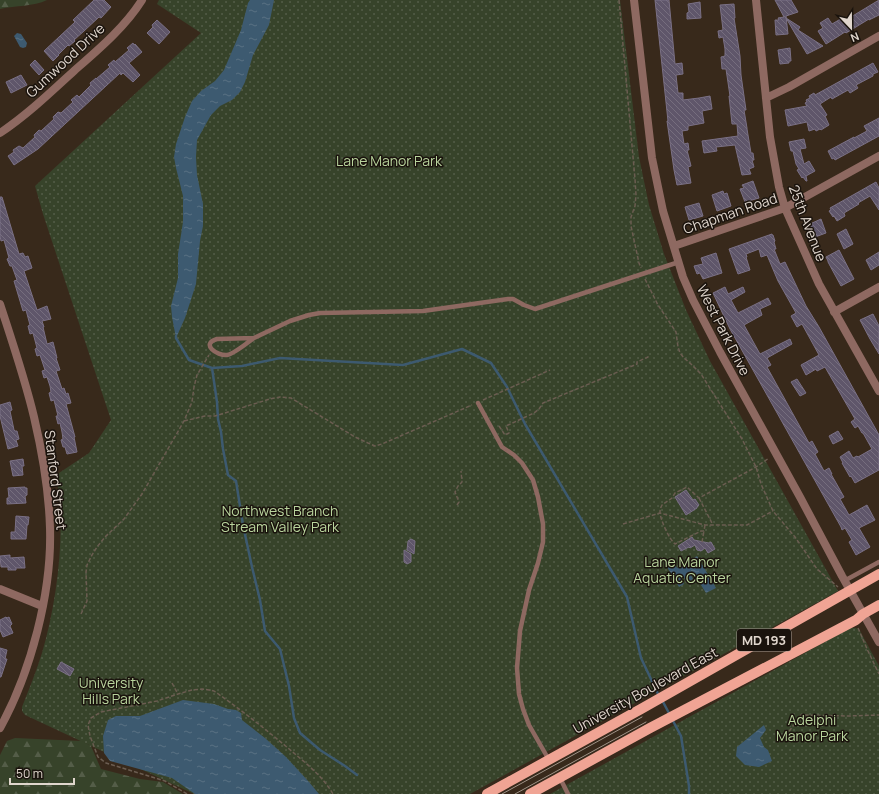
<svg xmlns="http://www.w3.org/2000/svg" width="879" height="794" font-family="Manrope,sans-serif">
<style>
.forest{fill:url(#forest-firs)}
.park{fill:url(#park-dots)}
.water{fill:url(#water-ripples)}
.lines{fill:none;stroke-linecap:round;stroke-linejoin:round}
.stream{stroke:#3d5a70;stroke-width:2.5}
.building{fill:url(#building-back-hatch);stroke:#7a7085}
.path{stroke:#6b5d51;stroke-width:1.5;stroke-dasharray:4 2;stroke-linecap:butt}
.lane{stroke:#8e6961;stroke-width:4.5}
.street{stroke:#8e6961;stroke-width:8}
.primary{stroke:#f0a494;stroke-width:10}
.tram{stroke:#9f9388;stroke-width:1}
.labels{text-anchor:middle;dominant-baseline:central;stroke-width:3;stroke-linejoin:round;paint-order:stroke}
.shield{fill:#1a130d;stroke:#a59c93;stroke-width:1}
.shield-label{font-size:13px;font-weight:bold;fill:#e0d6cd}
.street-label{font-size:14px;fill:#e0d6cd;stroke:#1a130d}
.park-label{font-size:14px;fill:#b9d49d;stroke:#1a130d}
</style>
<defs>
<pattern id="forest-firs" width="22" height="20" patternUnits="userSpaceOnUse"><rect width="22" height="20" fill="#37432a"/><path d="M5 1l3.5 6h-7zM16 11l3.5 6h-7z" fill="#545d48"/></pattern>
<pattern id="park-dots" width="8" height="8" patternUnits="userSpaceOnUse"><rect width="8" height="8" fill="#37432a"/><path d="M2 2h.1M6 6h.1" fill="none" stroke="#545d48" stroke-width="1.8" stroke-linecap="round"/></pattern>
<pattern id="water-ripples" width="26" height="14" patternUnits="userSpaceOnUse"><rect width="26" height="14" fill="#3d5a70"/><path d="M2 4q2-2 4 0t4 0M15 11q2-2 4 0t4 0" fill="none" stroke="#597183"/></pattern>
<pattern id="building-back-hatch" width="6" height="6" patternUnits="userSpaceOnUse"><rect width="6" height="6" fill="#5f566a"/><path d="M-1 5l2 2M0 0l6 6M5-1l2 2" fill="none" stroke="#766e7e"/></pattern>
</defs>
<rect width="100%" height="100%" fill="#38291b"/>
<!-- forest -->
<path class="forest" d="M0 0H47C33 7 16 5 0 9Z
M15 738 82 741 91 746 101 769 140 779 163 782 183 794H0V755L7 741Z"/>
<!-- park -->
<path class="park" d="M159 0H620L639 157 649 205 664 254 686 310 710 361 838 591 470 794H194L25 715 22 711V707C29 689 36 672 42 653 55 609 63 552 60 506 59 496 58 485 56 475L89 453 111 420 43 214 35 186 201 33 157 4Z
M850 628H856L860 631 879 666V794H550Z"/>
<!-- water -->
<path class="water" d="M250 0H274L269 25 253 55 245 82 240 92 232 100 220 106 211 115 197 140 196 157 197 175 203 204V226L200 241 196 284 185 318 176 338 172 317 171 306 178 278V254L183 222V196L176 168 174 157 176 144 185 117 192 101 201 91 215 81 224 70 241 30 248 3Z
M17 33 21 34 27 43 26 47 23 48 20 47 14 36Z
M697 556 716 588 706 593 692 571 690 573 693 579 687 583 683 576 680 577 684 584 679 587 664 562 671 558 677 568Z
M183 700 214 704 228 709 236 710 241 713 242 720 265 738 286 757 309 782 319 794H195L172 778 110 761 104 753 103 736 108 720 116 716H140Z
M764 725 766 730 760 738 764 747 768 750 772 761 759 767 745 765 736 756 737 747Z"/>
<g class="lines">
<!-- stream -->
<path class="stream" d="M176 336V338L189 360 212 368 242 366 280 358 403 365 462 349 491 363 507 387 525 424 627 597 641 658 659 696
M212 368 217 402 218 419 221 432 223 449 228 475 236 481 243 525 252 567 260 600 265 631 280 649 289 686 294 718 300 733 320 750 345 766 357 775
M662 700 670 715
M672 719 681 736 689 786V794"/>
</g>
<!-- building -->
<path class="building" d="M94 0H104L111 7 101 18 99 17 84 31 74 40 75 41 69 46 68 45 58 55H59L53 61 44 51 75 22 73 20Z
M655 0H669L675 64 682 63 683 74 676 75 678 93H683V100L699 98 710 96 712 109 702 111 704 123 688 126V130L682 131 684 144 688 143 689 150H687L691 166 688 167 691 183 677 185 674 170 667 121H668Z
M775 0H791L798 12 786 16 788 34 776 35 775 20H779L778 18 784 17Z
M879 0V15L869 20V19L846 33 845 32 826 44 818 31 823 28 820 23 828 18 832 24 844 17 846 20Z
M700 2 701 18 687 19V13L689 12 688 4Z
M734 4 735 18H734L740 56 741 75 746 110H744L747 128V129L751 153H753L754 160H752L754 167 749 169 751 174 742 175 735 145 716 147 717 151 704 153 702 141 738 136 737 124H732L729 96H730L726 69H722L721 57 725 56V49L723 37 719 38 718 31 723 30 720 5Z
M786 18 800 27 798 30 823 46 807 54Z
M157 20 170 32 159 44 147 33 153 27 152 25Z
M133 43 134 45 135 44 142 52 129 63 140 75 133 82 123 73 121 75 120 73 38 149 14 165 8 156 14 152 13 150 19 146 23 148 35 137 34 135 39 130 41 131 54 119 53 117 58 112 61 113 73 102 71 100 77 95 79 97 91 85 90 83 96 78V79L110 67 108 65 114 60 115 62 129 50 127 48Z
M790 48 791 61H789V63L780 64 778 50Z
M35 60 44 70 39 75 30 65Z
M873 63 878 72 873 74V76L856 85 858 88 850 93 848 90 832 99 831 97 820 104 827 115 825 116 829 125 821 130 820 129 816 131 815 129 809 131 807 122 788 126 785 110 807 106 805 103 807 102 806 100 810 98 809 96 814 93 815 95Z
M21 75 27 85 11 93 6 82Z
M879 118V136L835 160 834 158 832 159 828 151 854 137V138L867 131 864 126Z
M804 139 806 148 800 149 804 164 809 161 815 171 806 176 807 181H806L803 177 802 178 797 170 799 169 796 164 793 151H791L789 142Z
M753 181 759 198 745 202 740 189 744 188 742 185Z
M876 182 879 188V210L870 196 858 203 859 204 844 213 845 216 837 221 834 216 833 217 829 211 831 210 830 208Z
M723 191 724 194 727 193 731 206 717 211 712 195Z
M0 197H2L19 254 23 253 25 257 28 256 32 268 24 271 37 310 47 306 51 319 42 321 44 327H43L47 344 53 342 57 358H56L60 370 56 371 62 389 64 388 66 394 68 393 71 403 66 404 75 437H74L77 452 67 454 65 447H63L61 440 63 439 62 432 60 423 58 424 56 416H58L54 400 51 401 49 393 51 392 50 386 47 377 44 378 42 371 45 370 40 355 37 356 35 349 37 348 33 333 30 334 28 326 30 325 26 310 23 311 14 281 17 280 12 266H10L7 259 9 258 4 240 1 241 0 236Z
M699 203 703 216 689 220 685 207Z
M821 219 826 233 815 237 810 224Z
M846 229 853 244 844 249 837 234Z
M772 234V235H773L775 241 774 242 776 249H774L780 264 785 262 806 306 819 327 879 435V470L855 483 851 476 850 477 842 463H843L840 457 849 451 853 458 857 456 858 457 872 449 863 433H862L858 426 855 428 851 422 855 419 825 367 817 371 816 369 806 375 801 365 819 355 802 324 797 327 791 316 796 313 778 281 767 255 761 257 759 249 746 254 747 257H746L750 270 738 274 729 249Z
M839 250 854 279 841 286 828 262V261L826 257Z
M879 252V265L871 270 866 260Z
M716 253 722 273 703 279 700 273 697 274 694 266 703 264 701 258Z
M725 287 728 294 743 287 745 292 731 300 738 313 768 298 771 304 760 309 762 315 744 325 760 354 790 339 792 344 767 358 771 365 767 367 809 443 812 441 818 452 815 454 824 471 829 468 832 474H831L844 497 840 499 849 515 867 505 875 520 859 528 870 547 856 555 849 542 852 540 845 528 842 530 841 527 730 329 713 293Z
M873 314 879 326V354L870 339 860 320Z
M797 379 806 393 800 396 791 382Z
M10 402 12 410 10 411 14 430 15 431H17L19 439 16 440 18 446 8 449 0 416V405Z
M838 431 843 439 833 444 829 436Z
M23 459 24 466H22L23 475 13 476 10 461Z
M25 487V488H27V495L25 496 26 503 7 504V498H9L8 488Z
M686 490 693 500 695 499 699 505 697 507V508L686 515 675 497Z
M16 516 29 517 28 525H27L26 539H11V532H15Z
M692 537 694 540 709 543 711 542 715 549 708 553 705 548 701 551 697 550 695 545 690 548 689 547 681 551 678 546Z
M411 539 415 541 414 554 407 550 408 541Z
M404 550 411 554V562L407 564 404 562Z
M10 555V558L24 557 25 568H16V570H8V567H1L0 556Z
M6 617 7 618 9 617 12 624 10 626 13 633 3 637 0 630V620Z
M0 648 7 650 5 659H7L1 677H0Z
M61 662 74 669 70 676 57 669Z"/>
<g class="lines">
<!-- path -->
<path class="path" d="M619 0 635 179 636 195 635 206 631 217V226L639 263 641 268
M645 279 658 305 676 332 678 347 680 353 684 358 691 364 701 374 742 439 756 467 761 484 773 511 795 537 817 569 838 587
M483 400 550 370
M184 421 205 416H215L270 399 280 397 291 398 355 437 368 443 375 446 382 444 472 405
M499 426 505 435 509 433 506 426 534 413 539 409 543 403 637 364V362L648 357 647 355
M699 498 713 525
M457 505 459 502 455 492 458 486 462 482 461 471
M623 524 660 513 705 525H747L773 511
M705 525 704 531H701L675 544C669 539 660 519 660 512 660 509 661 507 662 505L672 498 675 493 687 487 699 498 756 467 769 458
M702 542 704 531
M81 614 87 601 86 572 87 565 92 555 97 547 105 537 124 519 142 494 184 421 192 402 194 387 197 375 209 355
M858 628 868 651 879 674
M172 683 178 694
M782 741 801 715 847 716 879 715
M187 794 165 781 106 763 98 757 90 736 88 725 91 718 101 712 157 701 178 694 192 690 202 689 209 690 214 691C240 709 264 728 288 748 304 762 322 775 333 794"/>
<!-- lane -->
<path class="lane" d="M254 338C247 343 234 354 227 355 217 356 200 344 217 339L254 338 290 321 309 315 320 313 423 311 508 299H513L524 305 535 309 679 262
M478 403 502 447 514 455 522 463 533 480 538 497 543 524V542L538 563 529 590 520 631 517 668 519 694 523 709 529 725 549 760
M844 581 879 562
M560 778 568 794"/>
<!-- street -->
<path class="street" d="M634 0 652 158 663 211 683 277 693 300 720 352 800 497 842 576 879 642
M756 0 770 137 779 187 785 208 819 284 879 391
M766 98 789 87 879 36
M0 133C27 115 51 92 75 70 99 49 125 27 142 0
M674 246 785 208 879 156
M0 304C12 341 25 379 34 417 42 451 49 493 50 528 52 592 31 672 0 728
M834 312 879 287
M0 589 42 606"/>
<!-- primary -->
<path class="primary" d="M487 794 641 709 879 574
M530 794 650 728 856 620 863 614 879 605"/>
<!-- tram -->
<path class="tram" d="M502 794 642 717
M515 794 646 722"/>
</g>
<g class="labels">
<!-- shield labels -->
<rect class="shield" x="737" y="629" width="54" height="22" rx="3"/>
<g class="shield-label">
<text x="764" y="640">MD 193</text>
</g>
<!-- street labels -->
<g class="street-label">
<text transform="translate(65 60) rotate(-43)">Gumwood Drive</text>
<text transform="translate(730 213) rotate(-19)">Chapman Road</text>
<text transform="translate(808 223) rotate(69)">25th Avenue</text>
<text transform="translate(724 330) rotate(63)">West Park Drive</text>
<text transform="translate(56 480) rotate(83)">Stanford Street</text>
<text transform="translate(645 690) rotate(-29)">University Boulevard East</text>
</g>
<!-- park labels -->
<g class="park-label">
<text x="389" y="160">Lane Manor Park</text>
<text x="280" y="510">Northwest Branch<tspan x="280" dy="16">Stream Valley Park</tspan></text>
<text x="682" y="561">Lane Manor<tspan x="682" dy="16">Aquatic Center</tspan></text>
<text x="111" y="682">University<tspan x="111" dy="16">Hills Park</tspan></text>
<text x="812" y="719">Adelphi<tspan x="812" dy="16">Manor Park</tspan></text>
</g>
</g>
<!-- north arrow -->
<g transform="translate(851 28) rotate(158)" stroke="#1a130d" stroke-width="3" paint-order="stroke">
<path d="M0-3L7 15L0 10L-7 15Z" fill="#e0d6cd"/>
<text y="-6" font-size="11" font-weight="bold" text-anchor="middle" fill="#e0d6cd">N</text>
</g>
<!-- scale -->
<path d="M10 778v6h64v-6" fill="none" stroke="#e0d6cd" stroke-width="2"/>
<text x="16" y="778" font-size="12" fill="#e0d6cd" stroke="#1a130d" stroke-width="3" paint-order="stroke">50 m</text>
</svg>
